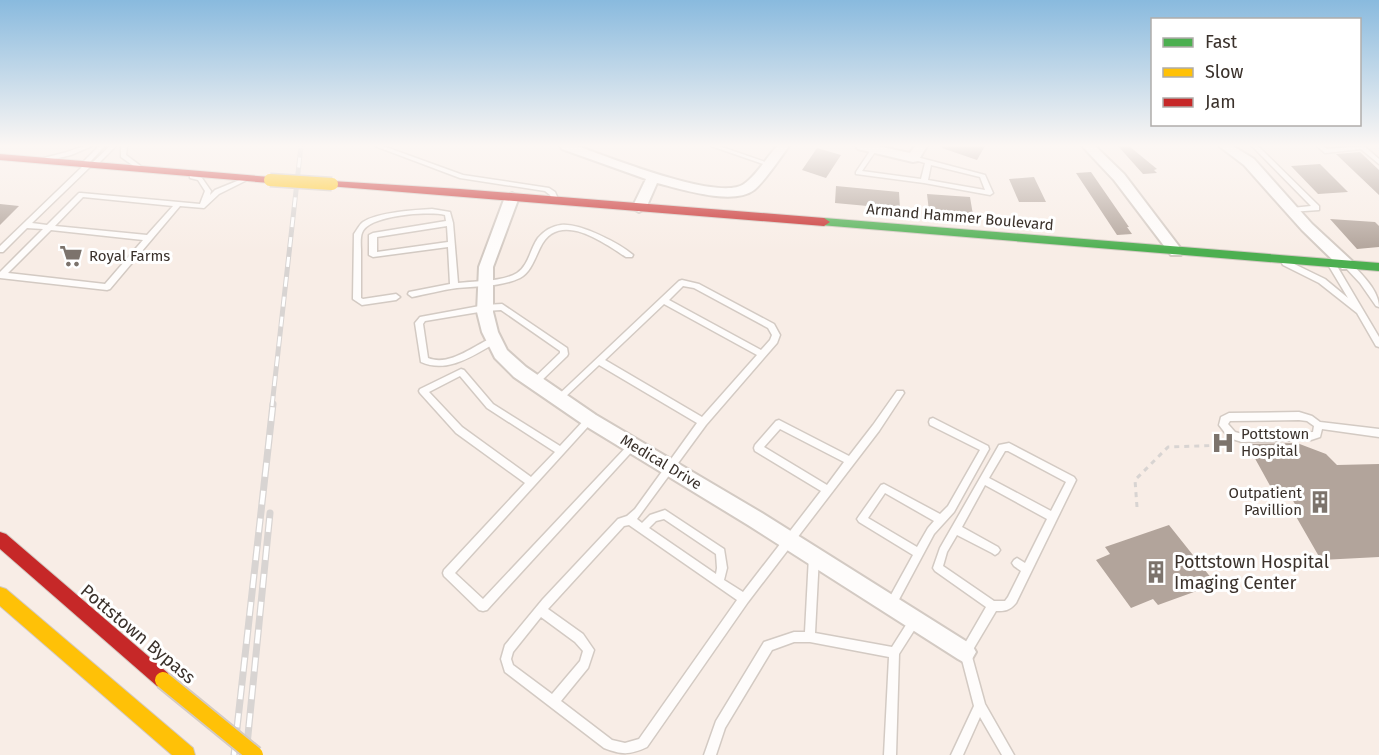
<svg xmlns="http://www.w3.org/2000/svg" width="1379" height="755" font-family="'Fira Sans',sans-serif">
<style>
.building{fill:#b2a49b}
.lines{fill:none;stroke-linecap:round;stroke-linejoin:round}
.lane-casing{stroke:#d3cac3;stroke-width:3}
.street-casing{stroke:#d3cac3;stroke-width:4}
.fast-casing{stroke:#d3cac3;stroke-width:2}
.slow-casing{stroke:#d3cac3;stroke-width:2}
.jam-casing{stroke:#d3cac3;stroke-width:2}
.path{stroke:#d8d4d2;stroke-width:3;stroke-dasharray:5 5;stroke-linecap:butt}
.lane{fill:#fefcfb;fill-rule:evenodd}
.street{fill:#fefcfb;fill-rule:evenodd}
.fast{fill:#4caf50;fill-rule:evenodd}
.slow{fill:#ffc107;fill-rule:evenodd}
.jam{fill:#c62828;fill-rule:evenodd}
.rail-far1-casing{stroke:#d8d4d2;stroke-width:5}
.rail-casing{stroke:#d8d4d2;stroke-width:7}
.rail-far1{stroke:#fff;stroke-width:3;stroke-dasharray:10;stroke-linecap:butt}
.rail{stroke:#fff;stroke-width:4.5;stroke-dasharray:14;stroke-linecap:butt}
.slow-bridge-far1-casing{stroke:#d3cac3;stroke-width:15;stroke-linecap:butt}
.slow-bridge-casing{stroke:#d3cac3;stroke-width:20;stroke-linecap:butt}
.slow-bridge-far1{stroke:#ffc107;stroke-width:12}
.slow-bridge{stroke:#ffc107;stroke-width:16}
.labels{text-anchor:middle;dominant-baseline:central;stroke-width:6;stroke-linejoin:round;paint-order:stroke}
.street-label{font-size:15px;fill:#3a312b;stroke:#fff}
.poi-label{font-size:15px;fill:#3a312b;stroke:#fff;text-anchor:start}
.near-poi-label{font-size:18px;fill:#3a312b;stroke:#fff;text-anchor:start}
.near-street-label{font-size:18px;fill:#3a312b;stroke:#fff}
</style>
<rect width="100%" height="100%" fill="#f8ede6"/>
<!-- building -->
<path class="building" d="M943 146H985L977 160 942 148Z
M1118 146H1129L1157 169 1154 170 1157 173 1143 174Z
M817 148 841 155 826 178 802 170Z
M1360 152 1379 170V195L1336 154Z
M1320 164 1348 192 1318 194 1291 166Z
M1091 172 1129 227H1127L1132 234 1117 235 1076 173Z
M1034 177 1046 202H1019L1009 179Z
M836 186 899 192 900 209 835 203Z
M927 194 970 197 973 215 929 211Z
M0 204 19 206 0 225Z
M1330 219 1375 222 1379 226V247L1357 249Z
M1297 443 1326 454 1337 465 1379 464V557L1321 560 1294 513H1300L1287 490 1273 491 1247 444Z
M1169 525 1216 584 1158 605 1153 599 1131 608 1096 560 1110 554 1105 547Z"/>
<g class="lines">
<!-- lane casing -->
<g class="lane-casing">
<path id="lane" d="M84 146H92L71 155 46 161 43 159 44 158 67 152Z
M99 146H105L90 162 92 163 110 146H116L96 166H91L32 223 47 225 79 193H81L200 204 205 191 198 180 190 178V176L202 178 211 191 210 195 215 190 242 179H246L247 180 219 194 204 208 180 206 110 289 107 290 0 278V272L43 229 27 228 3 252H0V246L83 166 81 164ZM83 197 173 206 147 235 55 226ZM51 230 143 240 105 284 8 273Z
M121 146H127L126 155 142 167V169H138L121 157Z
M375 146H383L463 175 549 188 555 192 559 201 556 203H554L550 195 545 191 460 178Z
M711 146H719L771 164 768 166 766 165Z
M1252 146H1258L1319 206V210L1290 212V208H1292L1311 206Z
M1317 146H1323L1327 149 1364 146 1379 159V164L1361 149 1325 153Z
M874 147 877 149 862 171 921 179 925 163 911 159V157L913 156 985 175 993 193 990 195 924 183 856 174V172L872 148ZM931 165 980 177 985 190 928 180Z
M432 209 450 212 453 223 458 283C474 281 502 282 517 273 529 265 530 249 538 238 544 231 552 226 561 225 580 223 619 243 633 255L632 257H626C603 242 558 209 540 248 535 258 531 272 520 278 501 287 478 286 457 288 442 290 427 294 412 297L408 294 409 292 450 284 448 247 373 257 369 255V235L373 233 446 221 445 215C429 211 368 215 362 233 360 238 361 246 361 251 361 267 361 282 361 298L363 299 396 294 400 297 396 300 362 305 353 299 354 234C357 230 359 225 363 222 378 212 414 210 432 209ZM447 226 448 242 377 252V237Z
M1286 260 1325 279 1348 298 1327 263 1328 261H1334L1379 337V347L1376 346 1357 313 1319 283 1283 265 1282 263 1283 261Z
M1348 262 1351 263C1362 275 1379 290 1379 307L1376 306 1360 283 1345 267 1344 265Z
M682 280 699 284 774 324 780 335 777 343 706 425 637 519 642 523 650 515 665 510 724 549 727 568 724 580 743 592 821 491 755 451 754 448 755 445 776 421 779 420 849 456 873 425 897 391H903L904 393 879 431 748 602 647 747C630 755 622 755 604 748L505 672 501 659 505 645 543 599 618 519 627 516 635 509 697 423 599 365 562 400H556L555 398 679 281ZM683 286 694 288 768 328 772 335 770 340 761 350 669 300ZM664 304 757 355 702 417 605 360ZM780 429 844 462 827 485 764 447ZM664 519 716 554 717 568 716 574 649 528 656 521ZM629 525 737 600 639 739 625 743 612 740 561 701 588 668 594 650 583 634 548 609 624 526ZM541 617 575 642 583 651 580 661 552 694 513 665 511 659 513 652Z
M502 304 567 348 568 354 567 356 538 384H532L531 382 532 380 560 353V351L501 310 485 311 425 321 423 324 428 358C450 367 474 345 494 337L498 340 497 342C474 355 448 374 421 362L415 323 420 317 485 305Z
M461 369 464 370 493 404 560 446 587 417 590 416 593 417 594 420 455 573 483 599 630 443 633 442 636 443 637 446 487 610 483 611 479 610 444 576 443 573 444 570 525 483 456 433 420 393 419 391 420 389ZM460 376 487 408 555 452 531 477 462 427 429 392Z
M1299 412 1312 416 1320 422 1379 429V437L1322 429 1320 437 1311 440 1242 442 1229 438 1219 425 1221 417 1229 413ZM1299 420 1307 421 1314 426 1313 432 1242 434 1235 432 1228 424 1230 421Z
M933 418 988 446 989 449 954 512 934 534 895 607 891 609 887 607 886 604 913 555 859 522 857 519 859 516 881 485 884 484 940 514 948 506 980 450 930 425 929 422 930 419ZM885 493 934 521 928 528 917 547 868 518Z
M1009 443 1074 477 1076 480 1016 603C1009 611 1005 611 996 611L971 653 985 704 1014 755H1002L980 717 963 755H951L974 706 960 652 986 607 935 571 933 568 940 548 999 445ZM1005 451H1008L1066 482 1051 511 989 478ZM985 485 1047 519 1025 563 1017 558 1014 560 1012 563 1014 566 1021 571 1008 597 1005 601H994L943 566 947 552 957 535 992 553 995 555 998 553 1000 550 998 547 962 527Z
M814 551 817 553 819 556 815 633 892 647 911 617 915 616 919 617 920 621 899 654 896 755H884L889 657 810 642H794L772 650 725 728 716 755H704L716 721 764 642 794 632H805L809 556 811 553Z"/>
</g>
<!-- street casing -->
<g class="street-casing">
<path id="street" d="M560 146H577C606 156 719 202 744 184 756 176 767 157 777 146H789C780 158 765 181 754 190 733 206 681 189 657 183L646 208 639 212 632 208 646 179 562 149Z
M856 146H877L910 153 915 146H927L918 161 913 162 858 149Z
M1082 146H1095L1124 174 1181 249 1183 252 1181 255H1171L1114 180Z
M1219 146H1233L1254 159 1312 224 1352 261 1354 265 1352 269H1342L1302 230 1244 165Z
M512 193 519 197 493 267V312L498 332 507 350 526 367 596 415 762 513 972 645 976 652 972 659 965 663 958 659 748 525 584 425 514 377 495 358 482 332 477 312 479 267 505 197Z"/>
</g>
<!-- fast casing -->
<g class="fast-casing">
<path id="fast" d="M824 218 1379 263V271L820 225 818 222Z"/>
</g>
<!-- slow casing -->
<g class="slow-casing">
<path id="slow" d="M0 587 6 589 193 748 195 755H172L0 606Z"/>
</g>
<!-- jam casing -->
<g class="jam-casing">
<path id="jam" d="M0 154 270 177 275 180 270 183 0 160Z
M332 181 460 189 824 218 830 222 824 226 328 186V182Z
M0 532 6 534 169 674 172 680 169 686 163 689 157 686 0 549Z"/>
</g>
<!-- path -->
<path class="path" d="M1137 507 1135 480 1168 447 1228 445"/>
<!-- lane -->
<use href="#lane" class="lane"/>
<!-- street -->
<use href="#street" class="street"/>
<!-- fast -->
<use href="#fast" class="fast"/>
<!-- slow -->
<use href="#slow" class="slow"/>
<!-- jam -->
<use href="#jam" class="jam"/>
<!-- rail-far1 casing -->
<g class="rail-far1-casing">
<path id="rail-far1" d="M272 406 301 146"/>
</g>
<!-- rail casing -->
<g class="rail-casing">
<path id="rail" d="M234 755 273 404
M246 755 270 513"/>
</g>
<!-- rail-far1 -->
<use href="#rail-far1" class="rail-far1"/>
<!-- rail -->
<use href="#rail" class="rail"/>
<!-- slow-bridge-far1 casing -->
<g class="slow-bridge-far1-casing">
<path id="slow-bridge-far1" d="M270 180 332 184"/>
</g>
<!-- slow-bridge casing -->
<g class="slow-bridge-casing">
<path id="slow-bridge" d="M163 680 255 755"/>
</g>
<!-- slow-bridge-far1 -->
<use href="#slow-bridge-far1" class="slow-bridge-far1"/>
<!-- slow-bridge -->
<use href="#slow-bridge" class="slow-bridge"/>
</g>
<!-- sky -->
<linearGradient id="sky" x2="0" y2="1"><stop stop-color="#89bade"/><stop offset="0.58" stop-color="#fcf7f4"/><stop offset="1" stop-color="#fcf7f4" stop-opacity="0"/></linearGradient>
<rect width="1379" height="251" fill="url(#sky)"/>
<!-- icons -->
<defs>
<g id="supermarket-bare" transform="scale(1.8)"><path d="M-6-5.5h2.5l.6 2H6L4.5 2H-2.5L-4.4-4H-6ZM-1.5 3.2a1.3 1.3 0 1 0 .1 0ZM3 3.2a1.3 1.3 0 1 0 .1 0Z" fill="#7c736c" stroke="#fff" stroke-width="2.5" paint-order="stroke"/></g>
<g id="hospital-bare" transform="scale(1.8)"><path d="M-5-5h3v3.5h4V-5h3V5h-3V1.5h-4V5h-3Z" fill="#7c736c" stroke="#fff" stroke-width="2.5" paint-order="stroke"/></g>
<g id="building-bare" transform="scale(1.8)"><path d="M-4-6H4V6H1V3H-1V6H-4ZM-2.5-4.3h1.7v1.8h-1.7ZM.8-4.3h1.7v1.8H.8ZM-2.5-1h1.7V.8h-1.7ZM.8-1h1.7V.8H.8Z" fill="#7c736c" stroke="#fff" stroke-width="2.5" paint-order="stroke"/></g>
</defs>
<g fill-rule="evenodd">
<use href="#supermarket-bare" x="71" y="256"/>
<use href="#hospital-bare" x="1223" y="443"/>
<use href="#building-bare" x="1320" y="502"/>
<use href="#building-bare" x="1156" y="572"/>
</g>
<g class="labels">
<!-- street labels -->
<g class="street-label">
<text transform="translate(960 217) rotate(5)">Armand Hammer Boulevard</text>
<text transform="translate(661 462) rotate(31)">Medical Drive</text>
</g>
<!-- poi labels -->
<g class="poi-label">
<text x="89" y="256">Royal Farms</text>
<text x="1241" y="434">Pottstown<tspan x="1241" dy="17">Hospital</tspan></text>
<text x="1302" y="493" text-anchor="end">Outpatient<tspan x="1302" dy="17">Pavillion</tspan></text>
</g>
<!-- near-poi labels -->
<g class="near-poi-label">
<text x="1174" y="562">Pottstown Hospital<tspan x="1174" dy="21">Imaging Center</tspan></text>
</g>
<!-- near-street labels -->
<g class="near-street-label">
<text transform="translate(138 634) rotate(40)">Pottstown Bypass</text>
</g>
</g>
<!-- legend -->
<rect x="1151" y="18" width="210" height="108" fill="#ffffff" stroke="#b0adaa" stroke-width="1.5"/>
<rect x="1163" y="38" width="30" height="9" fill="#4caf50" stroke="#b0adaa" stroke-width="1.5"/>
<text x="1205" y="48" font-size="18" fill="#3a312b">Fast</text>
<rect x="1163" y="68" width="30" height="9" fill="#ffc107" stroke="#b0adaa" stroke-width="1.5"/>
<text x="1205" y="78" font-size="18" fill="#3a312b">Slow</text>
<rect x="1163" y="98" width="30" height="9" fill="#c62828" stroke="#b0adaa" stroke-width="1.5"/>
<text x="1205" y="108" font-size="18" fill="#3a312b">Jam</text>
</svg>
